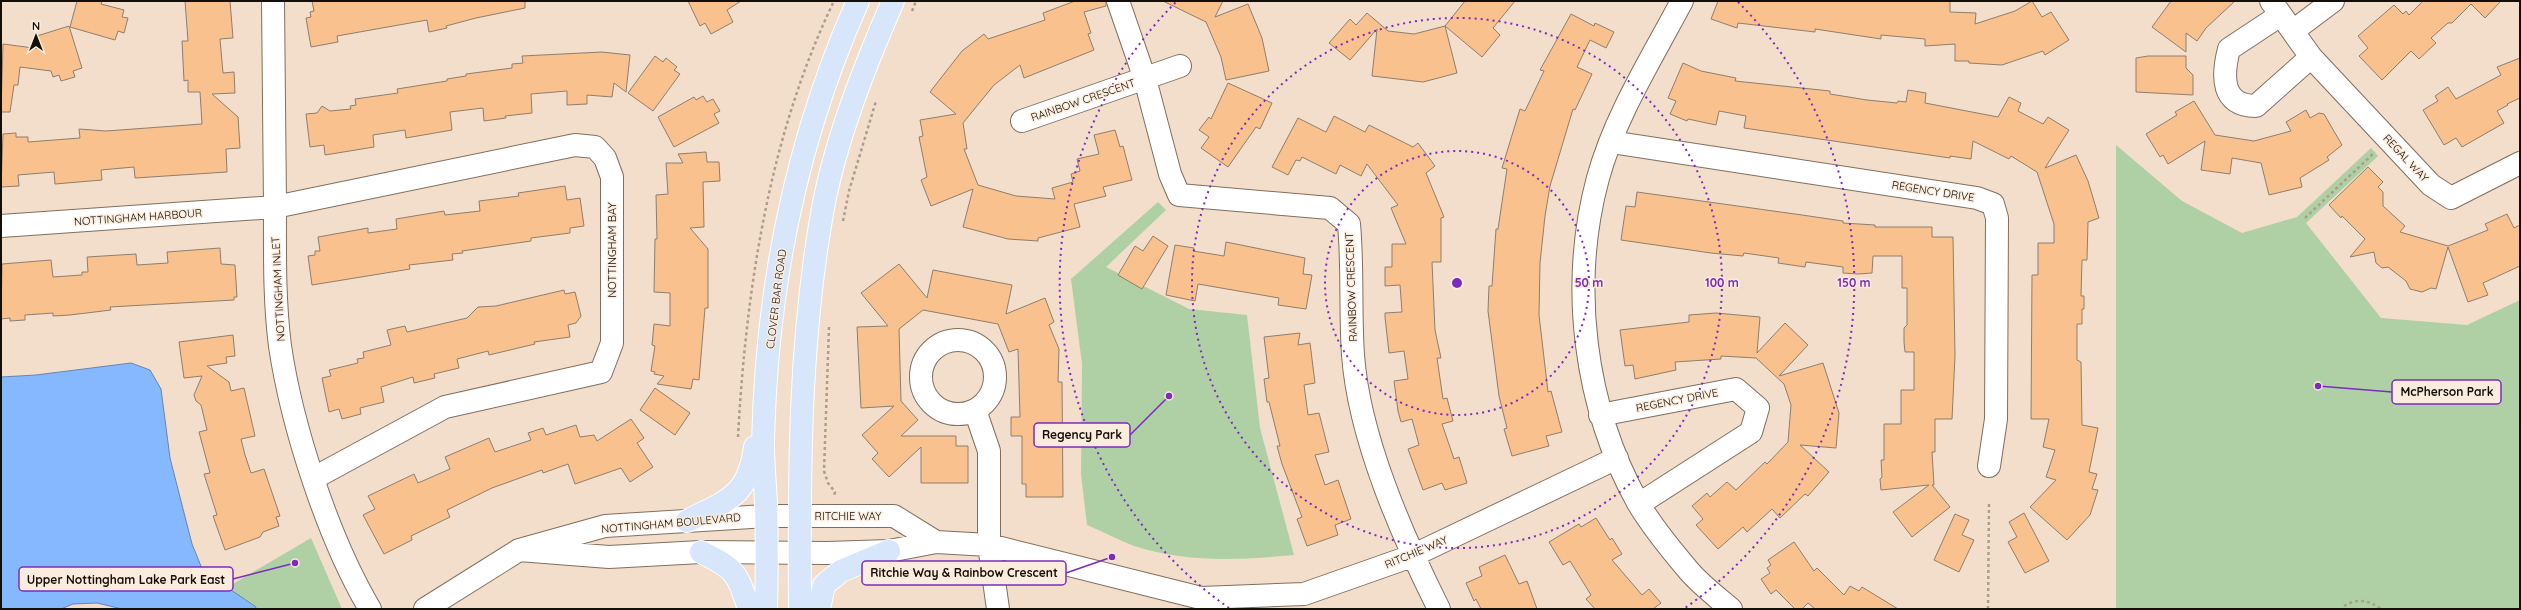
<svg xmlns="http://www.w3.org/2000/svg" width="2521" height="610" font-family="Quicksand,sans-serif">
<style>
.park{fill:#aed0a4}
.water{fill:#86b8ff;stroke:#6485b5}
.building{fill:#f8c18d;stroke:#907e6d}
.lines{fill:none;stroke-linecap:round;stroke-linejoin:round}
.minor-casing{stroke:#806f5f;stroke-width:24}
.major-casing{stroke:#fff;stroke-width:24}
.path{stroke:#ad9d8e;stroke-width:2.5;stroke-dasharray:3 3;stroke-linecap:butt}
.minor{stroke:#fff;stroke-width:22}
.major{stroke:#d7e6fb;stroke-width:22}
.ring{fill:none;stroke:#7b2cbf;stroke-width:2;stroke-dasharray:2 4}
.labels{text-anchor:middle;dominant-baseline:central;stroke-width:3;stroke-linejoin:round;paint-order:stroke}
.street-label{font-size:11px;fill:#140e08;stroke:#fcecdd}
.centre{fill:#7b2cbf;stroke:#fcecdd;stroke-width:2}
.ring-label{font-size:12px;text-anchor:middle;font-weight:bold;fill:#7b2cbf;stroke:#fcecdd;stroke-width:3;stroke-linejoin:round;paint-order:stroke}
.leader{fill:none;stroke:#7b2cbf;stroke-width:1.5}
.callout-dot{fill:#7b2cbf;stroke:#fcecdd;stroke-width:1.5}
.callout{fill:#fcecdd;stroke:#7b2cbf;stroke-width:1.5}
.callout-label{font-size:12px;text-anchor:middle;font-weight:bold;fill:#140e08}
</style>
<rect width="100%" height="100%" fill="#f2decb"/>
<!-- park -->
<path class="park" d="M2116 145 2182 201 2242 233 2297 217 2371 148 2378 156 2306 223 2381 318 2467 325 2520 300V609H2116Z
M1158 202 1166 210 1106 267 1189 309 1247 315 1260 428 1294 555C1241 560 1186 563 1134 546 1118 540 1102 531 1087 525L1081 474 1082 364 1071 279Z
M311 538 342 609H255L256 607 226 588Z"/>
<!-- water -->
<path class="water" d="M131 363 150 370 161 389 170 458 192 544 203 571 256 607 255 609H122L97 603 73 604 61 609H1V377L36 375Z"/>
<!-- building -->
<path class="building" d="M77 1H102L101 4 124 10 122 17 128 18 124 33 118 31 115 40 70 27Z
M185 1H230L233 38 220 39 223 73 234 72 235 93 212 94 238 117 240 148 226 149 227 172 135 178 134 167 101 170 102 180 55 184 54 172 18 175 19 186 1 187 3 134 16 133V137H28V142L80 138 79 129 106 131 202 124 200 92H188V80L184 81 182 41H188Z
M312 1H525V8L476 18 446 26 447 28 429 32 427 20 337 36 338 42 311 47 306 18 311 17 310 12 314 11Z
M688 1H741L727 10 733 22 711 34 705 23 700 26Z
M1075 1H1106V6L1084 12 1091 33 1088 34 1094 50 1024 78 1020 65 994 85 963 123 967 149H964L978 185 1016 196 1055 199 1052 188 1073 182 1071 174 1080 171 1077 159 1099 154 1094 135 1115 130 1120 147 1123 146 1132 180 1103 187 1106 196 1074 204 1080 227 1038 238V241L1008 239 963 227 973 189 931 206 921 180 927 177 919 137 923 136 920 120 956 114 930 92 962 51 984 34 988 39 1045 20 1043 13Z
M1163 1H1223L1215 17 1248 4 1262 38 1269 71 1226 80 1221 57 1206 22Z
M1465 1H1515L1493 28 1500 35 1482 57 1445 26 1457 73 1423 82 1372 76 1377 29 1350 60 1329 43 1350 19 1356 25 1367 13 1388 31 1414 34 1445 26Z
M1718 1H1950V12L1976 13 1975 24 2015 11 2032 1 2042 17 2051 12 2069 40 2045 55 2043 51 2002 65 1969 63V61H1955V44L1925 46V39L1881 35V39L1815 29V32L1738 23 1737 28 1711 19Z
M2171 1H2235L2206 28 2197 41 2186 33V52L2152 27Z
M2423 1H2501L2485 18 2471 4 2452 23H2448L2431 38 2436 43 2419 59 2411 51 2382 80 2359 56 2368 48 2358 36 2394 5 2403 14 2406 11 2409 15Z
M1571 14 1594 26 1595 23 1614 32 1606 48 1590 40 1577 67 1592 74 1575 110 1573 109 1550 186 1545 216 1540 263 1539 315 1548 392 1551 391 1562 432 1546 436 1549 446 1512 456 1504 429 1507 428 1499 396 1488 311 1489 286H1492L1496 229H1498L1507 169 1502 168 1520 109 1525 111 1544 71 1540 70Z
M69 26 82 68 73 71 75 77 61 81 59 75 53 77 51 71 20 67 18 85H14L10 112H1L3 44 41 49 37 36Z
M602 52 630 55 626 92 614 83 612 97 587 95V104L567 105V91L531 94 532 113 505 116 506 118 484 121 483 108 450 112 452 130 406 138 405 130 373 135 374 147 325 155 324 145 310 147 306 114 317 113 322 106 330 111 351 109 350 106 356 105 355 99 398 93 397 89 447 81V79L466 76V74L512 68V64L523 63 522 56Z
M655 56 663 62 666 58 677 67 674 70 680 74 653 111 628 93Z
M2148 56H2186V68L2193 75V95L2136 92V58Z
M2520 58V98L2507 104 2508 105 2497 111 2504 123 2462 147 2456 138 2444 145 2423 110 2438 101 2435 96 2448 87 2456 99 2501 75 2497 67Z
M1683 63 1701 71 1736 78 1735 81 1830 91V94L1867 100 1897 103 1898 101 1906 102 1908 90 1926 93 1925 103 1998 117 2009 97 2021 103 2018 111 2043 124 2048 117 2069 130 2045 168 2076 155 2088 181 2099 218 2088 222 2087 260H2082L2081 296H2084V309H2082V324H2077V360L2081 362 2082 425 2098 428 2089 472 2097 474 2092 489 2098 490 2090 515 2067 540 2030 507 2056 480 2046 477 2055 450 2043 447 2049 419H2031L2032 275H2038V243H2054V224L2037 172 2011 156 2009 159 1973 141 1971 159 1950 156V158L1744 128 1746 116 1719 111 1716 125 1688 119 1687 121 1670 114 1676 101 1668 98Z
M1228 83 1272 103 1260 129 1256 127 1228 167 1201 148 1209 137 1199 130 1209 117 1211 119Z
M703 96 707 102 713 99 720 111 714 114 719 123 674 147 658 117 694 97 696 100Z
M2194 101 2215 135 2254 141 2291 131 2286 122 2306 110 2310 118 2319 113 2324 114 2342 145 2327 157 2329 160 2300 178 2302 187 2269 195 2261 163 2232 158 2230 174 2201 170 2205 141 2168 164 2163 155 2160 157 2146 134 2177 115 2175 112Z
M1334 116 1365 132 1369 125 1413 147 1418 143 1435 166 1426 173 1444 217 1441 218V262H1432L1435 330 1441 358H1437L1443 399 1447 398 1453 421 1442 424 1454 459 1459 457 1467 483 1445 490 1442 483 1423 490 1408 449 1419 445 1412 419 1401 422 1398 411 1394 381 1408 379 1404 351 1389 353 1385 317V313L1402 312 1400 285 1385 286V267H1392V244H1406L1391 208 1398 205 1367 164 1361 176 1340 165 1336 174 1302 157 1300 161 1296 160 1288 175 1272 167 1298 118 1326 132Z
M706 152 707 162H719L720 181 703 182 704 227 690 228 708 249V308H705L699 380 693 379 691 389 657 384 664 376 654 374 655 372 651 371 655 346 652 345 654 324 670 326V293L654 292 655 239H657L656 195 668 194 666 163H683L678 154Z
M2368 167 2383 182 2378 187 2383 192V206L2405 226 2400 232 2448 246 2488 230 2485 224 2507 214 2514 228 2520 225V266L2483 283 2488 295 2468 302 2448 247 2436 289 2431 288 2422 292 2410 289 2406 281 2388 267 2382 268 2376 263 2374 252 2350 257 2365 239 2342 216 2341 218 2329 205Z
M565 186 567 200 580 198 584 226 570 228V233L531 238V241L462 251 463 253 452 254 453 260 409 265 410 269 312 285 308 256 315 255V251H320L318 237 368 228V233L397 229 396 219 444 211 445 215 480 211 479 201 519 196 518 193Z
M1637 192 1802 215 1843 221V223L1875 225V227H1932V237H1953L1955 356 1952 419H1935V452H1932L1934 485H1932L1950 507 1912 537 1893 512 1929 485 1881 490 1880 479 1882 477 1881 460H1884V424H1901V390H1914V352H1905L1904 342V328L1907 325V288H1902V256H1873L1872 273 1858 274 1843 273V267L1806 262 1805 267 1778 263 1779 258 1744 253 1743 256 1711 253 1621 240 1626 206 1635 207Z
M1153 236 1168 246 1142 289 1118 275 1135 246 1143 251Z
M1226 242 1305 258 1303 274 1312 275 1306 309 1278 305 1279 298 1198 284 1195 301 1166 295 1175 245 1194 248 1193 251 1224 256Z
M220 248 221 264 235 265 237 297H234V300L110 307 111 310 70 315 53 316V313L25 315V320L10 321V318L1 319 2 264 51 260 53 277 82 275V272H88L87 257 136 254 137 265 168 263 167 252Z
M899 264 927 298 933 270 1012 285 1006 314 1045 298 1054 322 1049 325 1059 349 1058 382H1062L1063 497H1026V484H1022V436H1011V417H1020L1018 349 1009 352 998 324 923 310 899 329 901 401 918 420 901 436H956V446H968V483H921V447L889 477 872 459 878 453 862 435 894 406 861 408 857 327 888 326 861 293Z
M564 290 565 294 575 292 581 316 576 323 568 325 570 337 534 342 535 344 489 355 488 351 457 359 459 368 434 374 435 378 414 383 413 377 381 387 384 402 360 408 361 414 342 419 339 409 329 412 322 378 331 376 329 370 358 363 357 359 364 358 363 352 391 345 387 330 405 326 407 332 467 318 478 307 496 306Z
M1716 313 1760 317 1757 353 1785 323 1808 345 1779 376 1823 363 1839 413 1836 448 1800 445 1829 472 1808 496 1805 494 1780 518 1772 509 1747 532 1743 527 1718 549 1696 525 1703 519 1692 506 1707 493 1710 497 1727 482 1736 490 1765 462 1767 464 1788 442 1791 405 1784 384 1756 358 1721 356V359L1675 362 1676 370 1635 379 1633 365 1625 366 1620 330 1689 322V315Z
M1300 333 1298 345 1310 343 1315 383 1304 385 1308 415 1319 413 1329 452 1315 455 1325 485 1338 480 1351 519 1335 525 1338 535 1307 546 1297 519 1302 517 1282 464 1277 446H1280L1269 402H1267L1264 379 1269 378 1264 337Z
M233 335 235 356 226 357 227 363 207 366 229 382 231 391 244 388 255 436 241 439 245 455 251 473 264 469 280 516 276 517 279 526 263 532 260 537 225 550 213 516 217 515 204 474 210 473 199 432 207 430 201 405 196 401 194 395 202 376 184 378 179 342Z
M655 388 690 413 675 435 640 410Z
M631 419 644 438 637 443 653 467 630 482 621 468 575 484 568 464 543 473 542 470 492 488 447 510 450 517 411 536 412 540 384 554 363 515 375 509 368 496 414 474 418 483 450 469 445 457 489 438 495 452 531 440 528 433 543 428 546 435 576 425 580 437 594 435 597 441Z
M2024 513 2049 561 2025 573 2008 542 2017 537 2009 522Z
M1955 514 1969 520 1962 535 1974 540 1959 572 1934 560Z
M1596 518 1610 540 1612 538 1622 554 1612 560 1642 595 1649 589 1661 603 1653 609H1595L1586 599 1591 595 1570 561 1563 565 1549 542 1579 524 1581 527Z
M1794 542 1814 571 1817 568 1844 595 1850 586 1859 591 1862 587 1898 609H1815L1808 603 1802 609H1795L1776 590 1771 594 1761 579 1770 573 1767 568 1771 565 1768 560Z
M1505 555 1519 584 1527 581 1537 609H1481L1476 599 1474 601 1466 583 1482 576 1479 567Z"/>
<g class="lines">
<!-- minor casing -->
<g class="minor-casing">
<path id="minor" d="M273 1C274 69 274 137 275 205 275 252 274 299 280 346 292 427 328 538 370 609
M1118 1 1145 79 1170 174 1179 195 1330 208 1349 224C1353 268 1350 311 1353 355 1359 438 1402 535 1439 609
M1682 1C1652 58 1615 116 1598 178 1569 285 1584 406 1638 503 1651 525 1672 551 1689 571 1701 585 1717 597 1731 609
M2271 1 2311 57 2431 185 2451 198 2520 163
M2279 16 2229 49C2222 76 2221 106 2256 106L2311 57
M2293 31 2333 1
M1022 121 1180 66
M1611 142 1977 198 1993 204 1997 218 1996 419 1989 466
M1 226 275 207 575 145 595 147 605 158 612 177V343L601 372 445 407 314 478
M921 377a37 37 0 1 1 74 0a37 37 0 1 1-74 0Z
M975 410 989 451V545L998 609
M1600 415 1736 389 1758 408 1751 432 1639 504
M519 550 609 557 701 552 827 553 889 551 936 542 989 545 1201 598 1304 594 1412 556 1617 458
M425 609 519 550 605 526 766 516H894L936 542"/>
</g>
<!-- major casing -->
<g class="major-casing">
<path id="major" d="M687 521C728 500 748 497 755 447
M701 552C736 569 737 573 749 609
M766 609C767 574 767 538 766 503 765 483 763 463 763 444 766 291 796 140 858 1
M800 609C799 475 799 340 823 208 836 138 865 66 893 1
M819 609 824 585 841 571 889 551"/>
</g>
<!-- path -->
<path class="path" d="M912 11 916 1
M2305 218 2375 152
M843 221 849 191 876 101
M829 327 824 471 828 483 835 492 834 496
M738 437C746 289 769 136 834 1
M2344 606C2357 598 2369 600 2381 609
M1988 609 1989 504"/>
<!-- minor -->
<use href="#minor" class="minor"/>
<!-- major -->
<use href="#major" class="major"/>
</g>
<!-- distance rings -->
<g class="ring">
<circle cx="1457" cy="283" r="132"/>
<circle cx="1457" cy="283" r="265"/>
<path d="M1229 608A397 397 0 0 1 1176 2M1738 2A397 397 0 0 1 1685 608"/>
</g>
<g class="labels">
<!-- street labels -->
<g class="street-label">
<text transform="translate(1083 100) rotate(-19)">RAINBOW CRESCENT</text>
<text transform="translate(2406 158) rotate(47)">REGAL WAY</text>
<text transform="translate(1933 191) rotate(9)">REGENCY DRIVE</text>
<text transform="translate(138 217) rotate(-4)">NOTTINGHAM HARBOUR</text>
<text transform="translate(612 250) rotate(-90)">NOTTINGHAM BAY</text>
<text transform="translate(1351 287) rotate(-92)">RAINBOW CRESCENT</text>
<text transform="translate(278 289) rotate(-93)">NOTTINGHAM INLET</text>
<text transform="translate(776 299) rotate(-83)">CLOVER BAR ROAD</text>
<text transform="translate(1677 400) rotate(-11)">REGENCY DRIVE</text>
<text x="848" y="516">RITCHIE WAY</text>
<text transform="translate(671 523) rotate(-5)">NOTTINGHAM BOULEVARD</text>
<text transform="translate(1416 552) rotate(-23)">RITCHIE WAY</text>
</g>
</g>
<circle cx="1457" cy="283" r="6" class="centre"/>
<g class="ring-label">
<text x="1589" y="287">50 m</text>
<text x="1722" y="287">100 m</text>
<text x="1854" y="287">150 m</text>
</g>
<!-- callouts -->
<path class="leader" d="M2318 386L2392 392M1169 396L1130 435M1112 557L1066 573M295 563L233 579"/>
<g class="callout-dot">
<circle cx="2318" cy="386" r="4"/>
<circle cx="1169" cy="396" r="4"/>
<circle cx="1112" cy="557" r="4"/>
<circle cx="295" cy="563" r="4"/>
</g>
<g class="callout">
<rect x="2392" y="380" width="109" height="24" rx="4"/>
<rect x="1034" y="423" width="96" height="24" rx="4"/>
<rect x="862" y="561" width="204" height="24" rx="4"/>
<rect x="19" y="567" width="214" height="24" rx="4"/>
</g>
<g class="callout-label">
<text x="2447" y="396">McPherson Park</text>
<text x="1082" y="439">Regency Park</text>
<text x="964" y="577">Ritchie Way &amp; Rainbow Crescent</text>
<text x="126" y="584">Upper Nottingham Lake Park East</text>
</g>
<!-- border -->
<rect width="2521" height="610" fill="none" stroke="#140e08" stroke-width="4"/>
<!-- north arrow -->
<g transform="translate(36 36)" stroke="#fcecdd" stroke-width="3" paint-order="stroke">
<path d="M0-3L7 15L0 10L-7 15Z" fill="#140e08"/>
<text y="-6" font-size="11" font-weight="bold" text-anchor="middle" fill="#140e08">N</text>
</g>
</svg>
